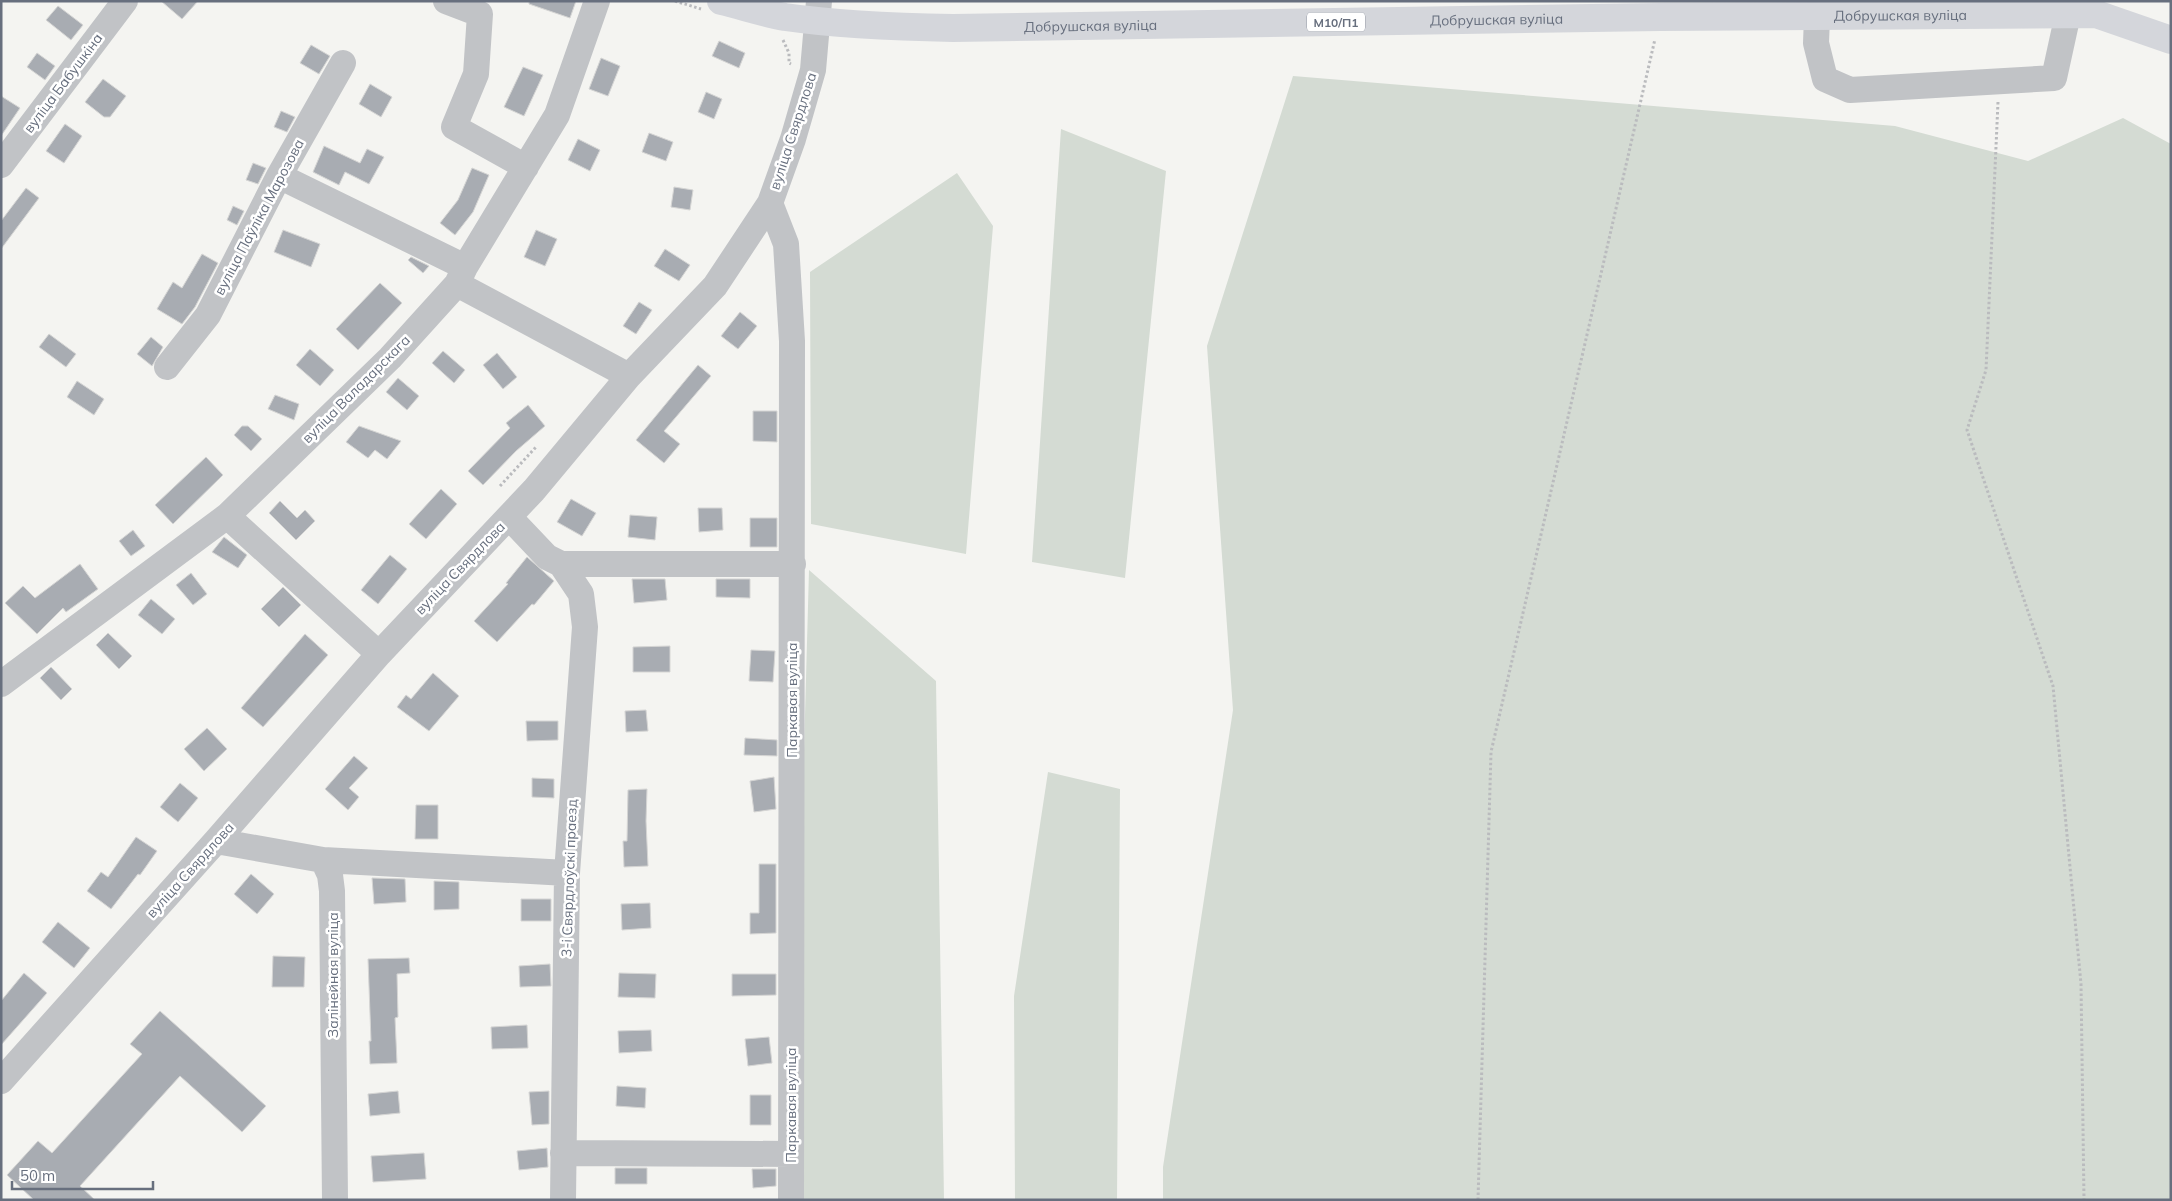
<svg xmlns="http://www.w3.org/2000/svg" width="2172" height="1201" font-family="Mulish,sans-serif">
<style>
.green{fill:#d4dbd3}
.building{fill:#a8acb2;stroke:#d5d5d4}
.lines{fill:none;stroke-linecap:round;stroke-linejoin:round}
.path{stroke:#babbbe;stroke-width:3;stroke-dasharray:2.5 2.5;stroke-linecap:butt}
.minor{stroke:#c1c3c6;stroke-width:26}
.major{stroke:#d4d6db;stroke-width:28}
.labels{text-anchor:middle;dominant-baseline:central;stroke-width:5;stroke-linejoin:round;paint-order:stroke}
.shield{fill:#fff;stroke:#959aa5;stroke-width:1}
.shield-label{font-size:12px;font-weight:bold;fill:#676f7e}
.street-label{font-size:14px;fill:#676f7e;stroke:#fff}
</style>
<rect width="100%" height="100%" fill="#f4f4f1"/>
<!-- green -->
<path class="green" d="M1293 76 1895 126 2028 161 2123 118 2171 144V1200H1163V1167L1233 710 1207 346Z
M1061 129 1166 171 1125 578 1032 562Z
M957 173 993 226 966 554 811 524 810 272Z
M809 570 936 681 944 1200H803L801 860Z
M1048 772 1120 789 1117 1200H1015L1014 996Z"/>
<!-- building -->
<path class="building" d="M161 1H198L182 19Z
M529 1H576L570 18 529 4Z
M58 6 83 25 71 40 46 20Z
M719 41 745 53 739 68 712 56Z
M311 45 330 56 319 74 300 63Z
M37 53 55 66 45 80 27 67Z
M601 58 620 66 608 96 589 89Z
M523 67 543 75 524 116 504 107Z
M103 79 126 96 110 117H104L85 102Z
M370 84 392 97 381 117 359 104Z
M706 92 722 99 714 119 698 112Z
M1 96 20 108 1 136Z
M281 111 295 117 287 132 274 127Z
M65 124 82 136 64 163 46 151Z
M649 133 673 142 666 161 642 152Z
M578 139 600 150 590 171 568 160Z
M324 146 360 163 367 149 384 157 369 184 345 172 339 185 313 172Z
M253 163 266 168 258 184 246 180Z
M472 168 489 175 473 212 455 235 440 223 458 200Z
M674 187 693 190 690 210 671 207Z
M26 188 39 198 1 249V221Z
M233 206 244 211 237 225 227 220Z
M283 230 320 244 311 267 274 252Z
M536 230 557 239 545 266 524 257Z
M665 249 690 265 679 281 654 266Z
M202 254 218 263 195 307 182 324 157 309 173 282 182 288Z
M411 257 429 266 423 273 408 260Z
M380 283 402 303 358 350 336 329Z
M639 302 652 310 636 334 623 326Z
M740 312 757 326 738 349 721 336Z
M49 334 76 354 66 367 39 347Z
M151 337 163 347 152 366 137 354Z
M310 349 334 370 320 386 296 365Z
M443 351 465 370 454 383 432 363Z
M497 353 517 377 503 389 483 365Z
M698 365 711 376 664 431 680 444 664 463 636 440Z
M398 378 419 396 407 410 386 392Z
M77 381 104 399 94 415 67 397Z
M275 395 299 404 294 420 268 409Z
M528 405 545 426 516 451 483 485 468 471 510 428 506 423Z
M753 411H777V442L753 441Z
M242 426H248L262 439 251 451 234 435Z
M359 426 401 441 387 459 375 450 368 458 346 442Z
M206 457 223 475 173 524 155 505Z
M441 489 457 504 426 539 409 524Z
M571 499 596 513 582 536 557 522Z
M280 501 297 518 305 510 315 521 296 540 269 513Z
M698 508H722L723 530 699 532Z
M630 515 657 517 655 540 628 537Z
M750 518H777V547H750Z
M133 530 145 546 131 556 119 541Z
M224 537 247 555 238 568 212 552Z
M390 555 407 569 378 604 361 590Z
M527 557 554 581 534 605 532 604 497 642 474 621 508 584 506 583Z
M80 564 98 589 66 612 63 608 37 634 5 603 23 586 35 598Z
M191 573 207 594 193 605 176 585Z
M632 579H665L667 600 634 603Z
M716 579H750V598L716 597Z
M283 587 301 605 279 627 261 609Z
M151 599 175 619 162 634 138 615Z
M108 633 132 656 119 669 96 645Z
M305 634 328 655 263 727 241 708Z
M670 646V672H633V647Z
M751 650 775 651 773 682 749 681Z
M51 667 72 689 61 700 40 678Z
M433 673 459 696 429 731 397 707 406 695 411 699Z
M646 710 648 731 626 732 625 711Z
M526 721H558V740L527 741Z
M207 728 227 749 204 771 184 749Z
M745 738 777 740V756L744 755Z
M354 756 368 768 349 788 359 797 348 810 325 789Z
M774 777 776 809 754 812 750 781Z
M532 778 554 779V798L532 797Z
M180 783 198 798 178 822 160 807Z
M647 789 646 821 648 866 624 867 623 841H627L628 790Z
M416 805H438V839H415Z
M136 837 157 851 140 875 138 874 111 909 87 891 101 872 108 877Z
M759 864H776V933L750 934V913H759Z
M251 874 274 894 257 914 234 894Z
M372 878 405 879 406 902 374 904Z
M434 881 459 882V909L434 910Z
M521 899H551V921H521Z
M650 903 651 928 622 930 621 904Z
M58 922 90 948 74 968 42 942Z
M273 956 305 957 304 987H272Z
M409 958 410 973 397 974 398 1017 395 1018 397 1063 370 1064 369 1041H371L368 959Z
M550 964 551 986 520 987 519 966Z
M24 973 47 993 1 1045V1001Z
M619 973 656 974 655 998 618 997Z
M732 974H776V995L732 996Z
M160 1011 266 1106 242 1132 180 1076 80 1186 95 1200H34L7 1175 38 1141 52 1153 142 1054 130 1044Z
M527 1025 528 1048 492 1049 491 1027Z
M651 1030 652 1051 619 1053 618 1031Z
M769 1037 772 1063 748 1066 745 1039Z
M617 1086 646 1088 645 1108 616 1106Z
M398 1091 400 1113 370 1116 368 1094Z
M549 1091V1124L532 1125 529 1092Z
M750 1095H771V1125H750Z
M547 1148 548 1167 519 1170 517 1151Z
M424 1153 426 1179 373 1182 371 1156Z
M615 1168H647V1184H615Z
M752 1169H776V1186L753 1188Z"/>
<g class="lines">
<!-- path -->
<path class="path" d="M675 1 701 9
M783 40 789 53V63L791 64
M1998 102 1986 370 1967 430 2053 686 2081 984 2084 1200
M500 486 536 447
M1478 1200 1491 752 1655 39"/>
<!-- minor -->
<path class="minor" d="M446 1 480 14 476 74 454 127 526 167
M1817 17 1816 43 1825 79 1850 90 2054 78 2068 14
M1 165 125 1
M279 176 465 267
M770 203 786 244 792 341 791 1200
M457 284 629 376
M167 367 208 315 279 176 343 63
M227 516 379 654
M509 517 547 557 561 564H793
M561 564 581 594 585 627 567 873 563 1200
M1 684 227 516 390 358 457 284 465 267 557 115 597 1
M216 841 323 860 330 875 332 891 335 1200
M323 860 567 873
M1 1081 216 841 379 654 534 490 629 376 715 286 770 203 793 139 813 70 819 1
M563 1153 791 1154"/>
<!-- major -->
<path class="major" id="s1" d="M721 1C742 6 764 13 785 17 841 25 897 27 953 28L1660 17 2096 14 2171 40"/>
</g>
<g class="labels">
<!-- shield labels -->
<rect class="shield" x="1307" y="12.5" width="58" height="19" rx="4"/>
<g class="shield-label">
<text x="1336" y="22">М10/П1</text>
</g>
<!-- street labels -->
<g class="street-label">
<text stroke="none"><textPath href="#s1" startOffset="1182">Добрушская вуліца</textPath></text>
<text stroke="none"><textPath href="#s1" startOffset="778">Добрушская вуліца</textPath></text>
<text stroke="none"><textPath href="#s1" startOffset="372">Добрушская вуліца</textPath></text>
<text transform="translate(63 83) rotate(-53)">вуліца Бабушкіна</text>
<text transform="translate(793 131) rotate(-72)">вуліца Свярдлова</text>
<text transform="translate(259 217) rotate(-62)">вуліца Паўліка Марозова</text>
<text transform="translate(356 389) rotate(-45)">вуліца Валадарскага</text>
<text transform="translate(460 568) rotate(-46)">вуліца Свярдлова</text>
<text transform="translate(792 700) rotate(-90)">Паркавая вуліца</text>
<text transform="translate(190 870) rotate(-48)">вуліца Свярдлова</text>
<text transform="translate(569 878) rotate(-88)">3-і Свярдлоўскі праезд</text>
<text transform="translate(333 975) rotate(-90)">Залінейная вуліца</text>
<text transform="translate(791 1105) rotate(-90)">Паркавая вуліца</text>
</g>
</g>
<!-- border -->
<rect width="2172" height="1201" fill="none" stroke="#676f7e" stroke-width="5"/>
<!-- scale -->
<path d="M12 1181v8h141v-8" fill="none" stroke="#676f7e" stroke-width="2.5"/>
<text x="20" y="1181" font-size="15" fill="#676f7e" stroke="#ffffff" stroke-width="4" paint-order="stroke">50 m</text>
</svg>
